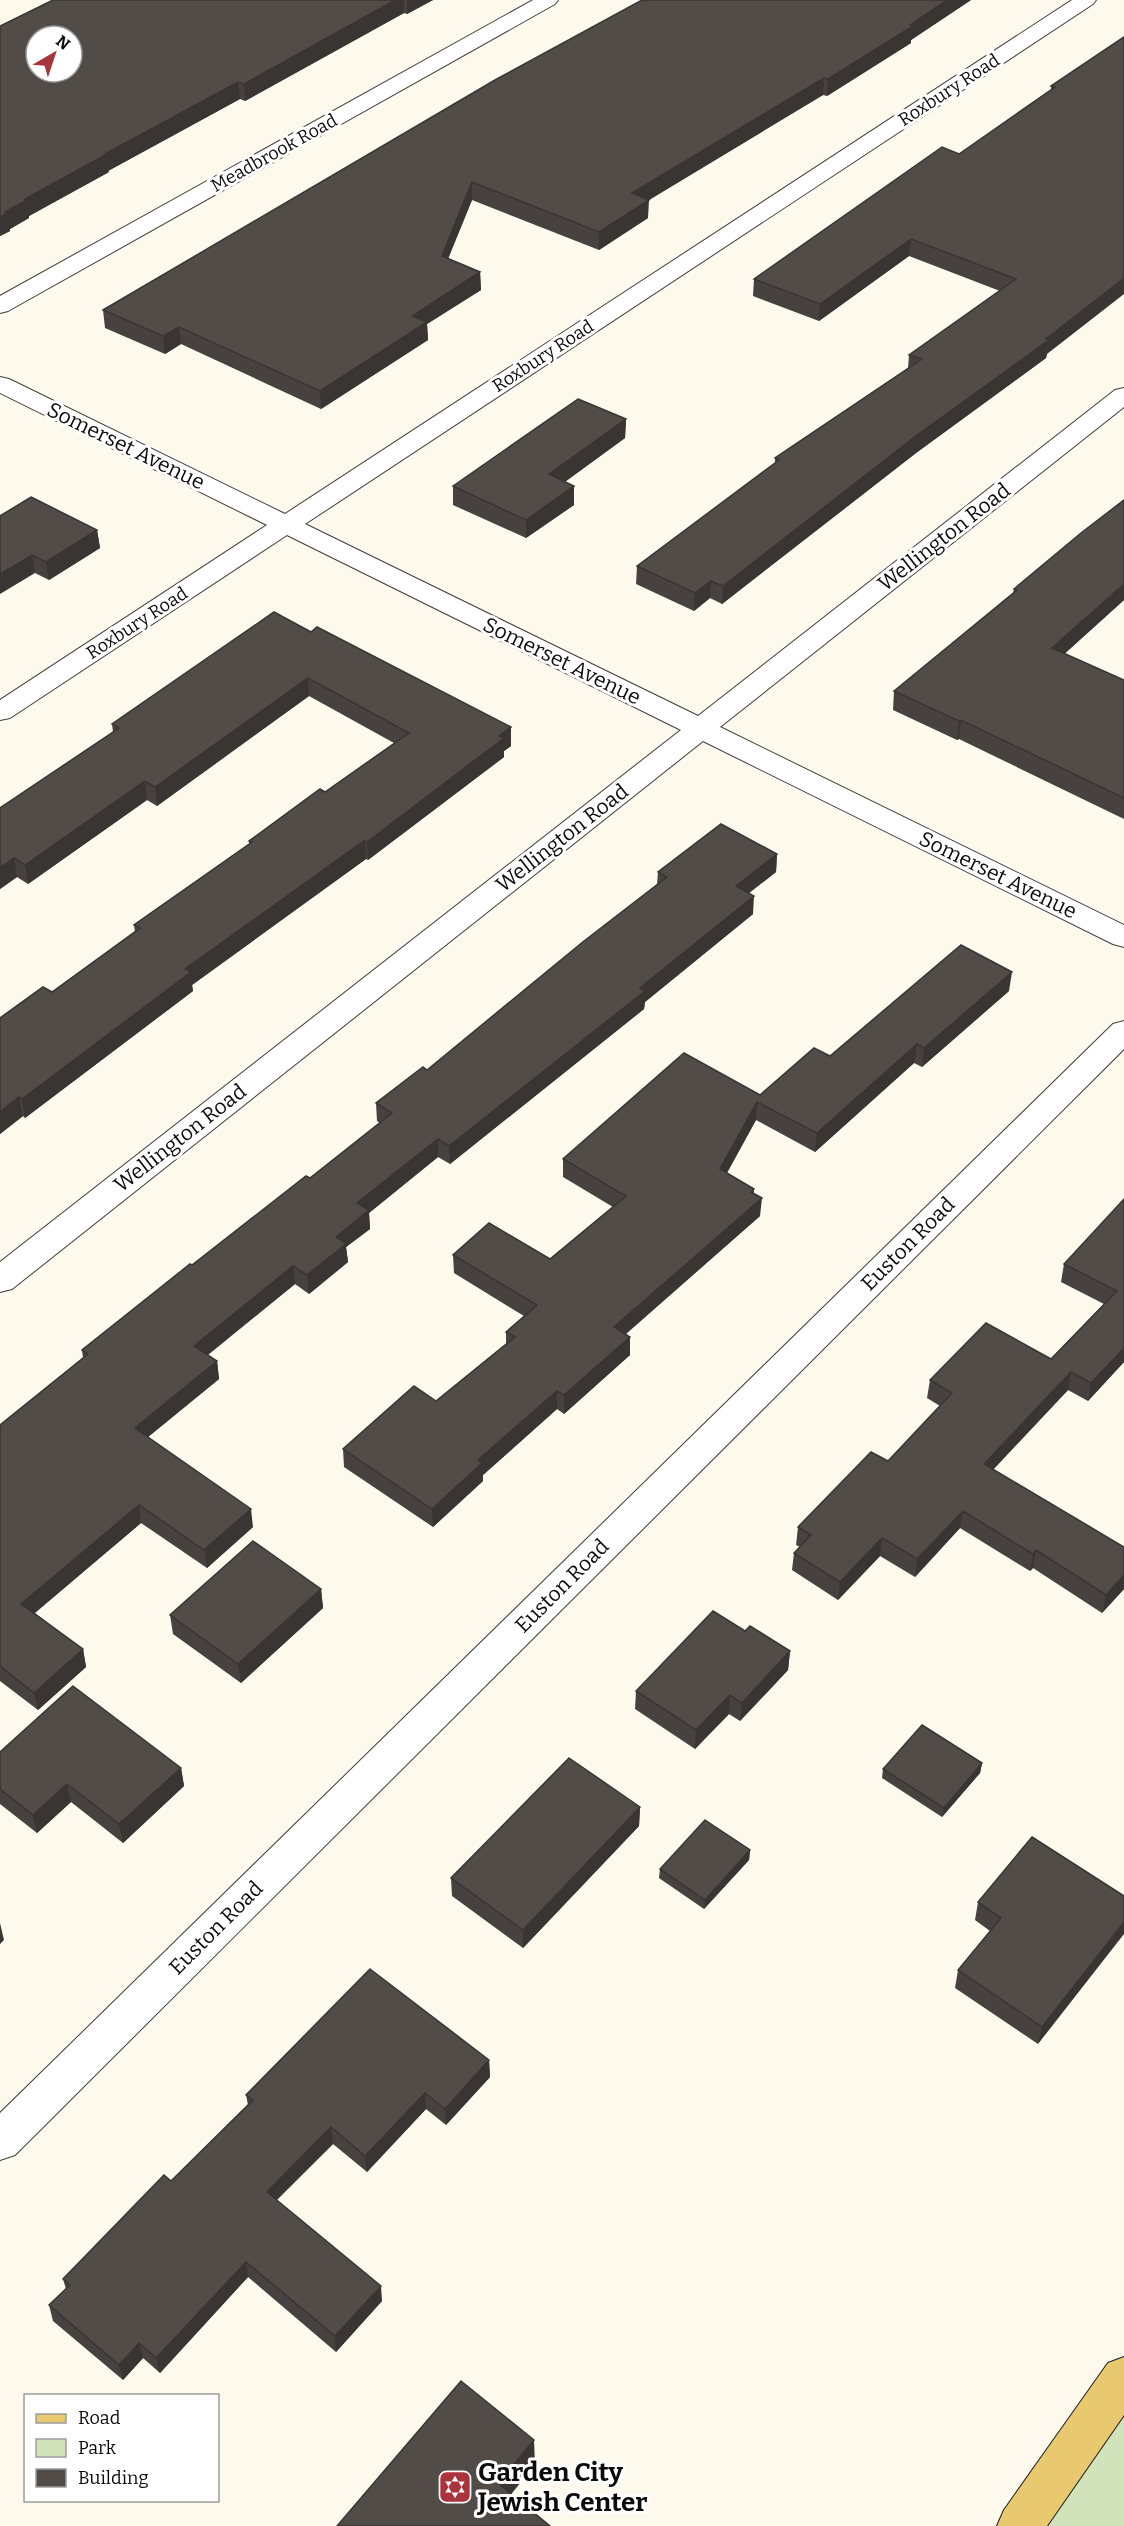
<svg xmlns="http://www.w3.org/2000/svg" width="1124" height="2526" font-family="Bitter,serif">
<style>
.green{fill:#d0e3ba}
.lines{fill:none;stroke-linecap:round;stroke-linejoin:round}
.minor-casing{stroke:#3e3e3e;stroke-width:2}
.major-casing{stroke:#1c1c1c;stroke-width:2}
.minor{fill:#fff;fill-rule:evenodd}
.major{fill:#e8c970;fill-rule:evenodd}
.wall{fill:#47413f}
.shaded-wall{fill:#393533}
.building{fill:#524c49;stroke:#393533;stroke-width:1.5;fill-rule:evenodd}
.labels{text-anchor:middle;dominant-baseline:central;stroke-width:6;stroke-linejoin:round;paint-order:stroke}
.far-street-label{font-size:18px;fill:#0b0b0b;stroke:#fff}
.street-label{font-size:21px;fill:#0b0b0b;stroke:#fff}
.near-poi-label{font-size:26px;font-weight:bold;fill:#0b0b0b;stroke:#fff;text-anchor:start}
</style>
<rect width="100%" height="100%" fill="#fdf9ec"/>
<!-- green -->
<path class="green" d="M1124 2402V2526H1037Z"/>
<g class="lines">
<!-- minor casing -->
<g class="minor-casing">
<path id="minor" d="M533 0H558L555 4 8 311 0 313V296Z
M1072 0H1096L1093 4 305 524 698 716 1115 390 1124 388V407L720 727 1124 925V947L1113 944 703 741 12 1289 0 1292V1262L681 730 287 535 10 718 0 720V700L267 525 0 393V377L9 379 285 514Z
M1124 1021V1049L15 2155 0 2160V2113L1113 1024Z"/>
</g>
<!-- major casing -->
<g class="major-casing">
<path id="major" d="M1124 2357V2415L1047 2526H997L1004 2510 1108 2363Z"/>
</g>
<!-- minor -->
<use href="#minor" class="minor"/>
<!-- major -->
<use href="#major" class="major"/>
</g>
<!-- wall -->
<path class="wall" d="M53 0H433L407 14 404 13 245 101 240 99 108 171 109 172 29 216V218L10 229V231L0 236V26Z
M642 0H971L911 40V43L827 96 823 95 648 200V218L599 250 472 200 448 259 480 272 481 290 427 324 428 340 321 409 181 344 165 354 105 328 103 310Z
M1124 37 1046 358 916 453 722 604 710 598 694 611 636 584 637 566 775 464V458L908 368 909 355 1000 291 909 256 819 321 753 296 754 279 959 154 1051 90V86Z
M626 419 625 438 565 482 574 486V505L526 538 453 505V486Z
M0 516 97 530 100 548 49 580 35 573Z
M1014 589 1124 600 1064 654 1124 680V819L959 739 957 740 893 710 894 691 1013 593Z
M311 632 511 727V746L504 751V757L368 860 366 859 192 985 193 991 25 1118 23 1116 0 1134V1018L52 992 135 932 134 925 249 844V841L325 792 394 743 309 696 157 806 147 800 28 884 17 877 0 889V808L113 732 112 724Z
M777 854 776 872 749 893 753 914 645 1002 644 1009 450 1164 438 1157 369 1213 370 1229 346 1247 348 1262 309 1294 295 1284 208 1355 217 1361 219 1379 148 1437 253 1527 207 1568 141 1523 35 1613 83 1649 86 1667 38 1710 0 1681V1425L83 1358 82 1350 310 1178 380 1123 377 1121 376 1103 427 1070 657 885 658 872Z
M1009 991 922 1067 914 1063 815 1152 756 1120 727 1173 754 1193 760 1216 626 1334 630 1337V1355L564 1414 557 1409 483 1475V1481L433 1527 344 1467 343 1449 436 1401 506 1344V1332L524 1316 454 1273 453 1255 550 1259 613 1207 563 1177V1159L760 1095 830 1056Z
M1124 1199V1362L1088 1401 1068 1390 993 1470 1124 1547V1589L1102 1613 1033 1568 1030 1571 960 1528 915 1577 880 1556 838 1600 792 1570 794 1553 800 1547 796 1545 798 1527 888 1461 940 1406 927 1398 930 1380 1051 1359 1104 1304 1061 1282 1064 1264Z
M321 1589 323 1608 241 1683 173 1634 170 1615Z
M790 1651 788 1670 740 1721 729 1714 695 1749 635 1709 636 1691Z
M0 1752 181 1768 184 1786 123 1843 71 1802 37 1833 0 1804Z
M982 1763 980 1773 942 1817 882 1778 883 1769Z
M640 1807 639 1826 523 1948 452 1896 451 1878Z
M750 1850 749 1860 704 1909 659 1878 660 1869Z
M1124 1896 1038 2044 955 1988 958 1970 990 1931 975 1920 978 1902Z
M489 2060 490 2077 446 2125 426 2109 367 2172 333 2144 277 2200 382 2301 336 2352 248 2277 160 2373 143 2358 123 2380 53 2321 49 2305 66 2289 63 2279 171 2181 248 2105 246 2095Z"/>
<!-- shaded-wall -->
<path class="shaded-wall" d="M395 0H404V13L245 101 244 84Z
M407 0H433L407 14Z
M947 0H971L911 40V43L827 96 828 79Z
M824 78 823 95 631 211 632 193Z
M238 82 240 99 108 171 109 172 29 216V218L10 229V231L0 236V217L5 212 25 199 105 154Z
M472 182V200L442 273V256Z
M649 200 648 218 599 250V232Z
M911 239 909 256 819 321 820 304Z
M480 272 481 290 427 324 428 340 321 409 320 391 412 316Z
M1124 278V294L1047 354 1046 358 916 453 722 604 723 586 917 435 1046 339Z
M179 327 181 344 165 354 163 336Z
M626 419 625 438 549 493V474Z
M574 486V505L526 538V520Z
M97 530 100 548 49 580 46 562Z
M32 555 35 573 0 594V574Z
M711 581 710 598 694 611 695 593Z
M1124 584V600L1050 667 1052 648Z
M308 678 309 696 157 806 155 787Z
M961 720 959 739 957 740 959 721Z
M511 727V746L504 751V757L368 860 367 842Z
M145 781 147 800 28 884 25 865Z
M365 840 366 859 192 985 193 991 25 1118 22 1099 185 969Z
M777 854 776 872 735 904 736 886Z
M14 858 17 877 0 889V868Z
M754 896 753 914 645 1002 644 1009 450 1164 449 1146 640 988Z
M1012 972 1009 991 922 1067 924 1048Z
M917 1044 914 1063 815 1152 817 1133Z
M19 1097 23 1116 0 1134V1112Z
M757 1102 756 1120 719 1187 720 1169Z
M438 1139V1157L369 1213 370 1229 346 1247 348 1262 309 1294 307 1275 336 1237 357 1203Z
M754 1189 753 1205 762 1198 760 1216 613 1345 614 1327Z
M293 1266 295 1284 196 1364 194 1346Z
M630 1337V1355L564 1414V1395Z
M1124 1348V1362L1088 1401 1091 1383Z
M217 1361 219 1379 137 1446 135 1428Z
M1071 1372 1068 1390 981 1482 984 1464Z
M557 1391V1409L483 1475V1481L433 1527 432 1509 478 1460Z
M139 1505 141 1523 25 1621 21 1604Z
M251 1509 253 1527 207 1568 204 1550Z
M963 1511 960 1528 915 1577 917 1559Z
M882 1538 880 1556 838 1600 840 1582Z
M1036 1550 1033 1568 1030 1571 1033 1554Z
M1124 1575V1589L1102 1613 1106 1595Z
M321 1589 323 1608 241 1683 238 1664Z
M83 1649 86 1667 38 1710 34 1693Z
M790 1651 788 1670 740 1721 742 1703Z
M730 1695 729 1714 695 1749 696 1730Z
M982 1763 980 1773 942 1817 944 1808Z
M181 1768 184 1786 123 1843 119 1824Z
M67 1784 71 1802 37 1833 33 1815Z
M640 1807 639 1826 523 1948V1930Z
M750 1850 749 1860 704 1909 705 1900Z
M1124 1922V1934L1038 2044 1042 2027Z
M0 1923 4 1940 0 1944Z
M489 2060 490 2077 446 2125 445 2109Z
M425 2093 426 2109 367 2172 365 2156Z
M331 2127 333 2144 269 2207 267 2192Z
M246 2262 248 2277 160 2373 156 2358Z
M381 2286 382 2301 336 2352 335 2336Z
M139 2343 143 2358 123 2380 119 2365Z
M534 2440 535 2465 499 2509 498 2483Z"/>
<!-- building -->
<path class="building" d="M53 0H395L244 84 238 82 105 154H107L25 199 27 200 5 212 7 213 0 217V26ZM36 36H72V72H36Z
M642 0H947L910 25 913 26 828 79 824 78 632 193 649 200 599 232 472 182 442 256 480 272 412 316 427 322 320 391 179 327 163 336 103 310 495 80Z
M1124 37V278L1046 339 1049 340 917 435 723 586 711 581 695 593 637 566 779 460 775 458 922 359 909 355 1016 279 911 239 820 304 754 279 942 147 959 154 1055 87 1051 86Z
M578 399 626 419 549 474 574 486 526 520 453 486Z
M31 497 97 530 46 562 32 555 0 574V516Z
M1124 500V584L1052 648 1124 680V798L961 720 959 721 894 691 1017 590 1014 589 1081 533Z
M274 612 311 632 317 627 511 727 499 736 504 738 367 842 365 840 185 969 191 972 22 1099 19 1097 0 1112V1018L43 987 52 992 140 928 134 925 252 842 249 841 320 789 325 792 409 733 308 678 155 787 145 781 25 865 14 858 0 868V808L119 728 112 724Z
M721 824 777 854 736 886 754 896 640 988 645 991 449 1146 438 1139 357 1203 369 1210 336 1237 346 1244 307 1275 293 1266 194 1346 217 1361 135 1428 251 1509 204 1550 139 1505 21 1604 83 1649 34 1693 0 1666V1425L88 1354 82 1350 190 1264 192 1265 306 1176 310 1178 392 1113 376 1103 423 1067 427 1070 584 941 667 877 658 872Z
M961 945 1012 972 924 1048 917 1044 817 1133 757 1102 720 1169 754 1189 751 1192 762 1198 614 1327 630 1337 564 1395 557 1391 478 1460 482 1463 432 1509 343 1449 414 1386 436 1401 515 1337 506 1332 537 1305 453 1255 489 1223 550 1259 626 1196 563 1159 684 1053 760 1095 814 1048 830 1056Z
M1124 1199V1348L1091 1383 1071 1372 984 1464 1124 1547V1575L1106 1595 1036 1550 1033 1554 963 1511 917 1559 882 1538 840 1582 794 1553 811 1535 798 1527 871 1452 888 1461 952 1393 930 1380 986 1323 1051 1359 1117 1291 1064 1264Z
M253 1541 321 1589 238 1664 170 1615Z
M713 1611 745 1631 750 1626 790 1651 742 1703 730 1695 696 1730 636 1691Z
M73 1686 181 1768 119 1824 67 1784 33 1815 0 1789V1752Z
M922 1725 982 1763 944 1808 883 1769Z
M569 1758 640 1807 523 1930 451 1878Z
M705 1820 750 1850 705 1900 660 1869Z
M1032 1837 1124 1896V1922L1042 2027 958 1970 1001 1918 978 1902Z
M370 1969 489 2060 445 2109 425 2093 365 2156 331 2127 267 2192 381 2286 335 2336 246 2262 156 2358 139 2343 119 2365 49 2305 70 2285 63 2279 164 2175 171 2181 253 2100 246 2095Z
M461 2381 534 2440 498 2483 550 2526H337Z"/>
<!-- icons -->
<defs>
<g id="synagogue-square" transform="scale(1.725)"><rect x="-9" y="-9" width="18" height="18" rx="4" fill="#aa343c" stroke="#fff"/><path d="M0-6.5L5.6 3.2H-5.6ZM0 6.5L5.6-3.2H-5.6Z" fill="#fff"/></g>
</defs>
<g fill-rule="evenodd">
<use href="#synagogue-square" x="455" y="2487"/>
</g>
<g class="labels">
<!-- far-street labels -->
<g class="far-street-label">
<text transform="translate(949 90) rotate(-33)">Roxbury Road</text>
<text transform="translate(274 153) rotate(-29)">Meadbrook Road</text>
<text transform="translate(543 356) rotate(-33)">Roxbury Road</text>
<text transform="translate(137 623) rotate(-33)">Roxbury Road</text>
</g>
<!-- street labels -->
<g class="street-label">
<text transform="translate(126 446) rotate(26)">Somerset Avenue</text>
<text transform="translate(944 537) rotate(-38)">Wellington Road</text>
<text transform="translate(562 661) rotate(26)">Somerset Avenue</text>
<text transform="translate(562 838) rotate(-38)">Wellington Road</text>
<text transform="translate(998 875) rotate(26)">Somerset Avenue</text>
<text transform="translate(180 1138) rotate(-38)">Wellington Road</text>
<text transform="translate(908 1244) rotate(-45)">Euston Road</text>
<text transform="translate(562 1586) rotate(-45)">Euston Road</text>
<text transform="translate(216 1928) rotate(-45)">Euston Road</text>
</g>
<!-- near-poi labels -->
<g class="near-poi-label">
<text x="478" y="2472">Garden City<tspan x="478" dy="30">Jewish Center</tspan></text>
</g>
</g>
<!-- legend -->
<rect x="24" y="2394" width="195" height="108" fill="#ffffff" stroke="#9d9d9d" stroke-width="1.5"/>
<rect x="36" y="2414" width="30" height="9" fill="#e8c970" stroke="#9d9d9d" stroke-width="1.5"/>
<text x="78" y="2424" font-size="18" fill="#0b0b0b">Road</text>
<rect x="36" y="2439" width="30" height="18" fill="#d0e3ba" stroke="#9d9d9d" stroke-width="1.5"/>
<text x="78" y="2454" font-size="18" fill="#0b0b0b">Park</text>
<rect x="36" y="2469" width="30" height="18" fill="#524c49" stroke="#9d9d9d" stroke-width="1.5"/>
<text x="78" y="2484" font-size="18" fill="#0b0b0b">Building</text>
<!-- north arrow -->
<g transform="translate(54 54) rotate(39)"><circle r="28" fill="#ffffff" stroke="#9d9d9d" stroke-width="1.5"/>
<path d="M0-4.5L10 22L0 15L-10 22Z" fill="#aa343c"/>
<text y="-9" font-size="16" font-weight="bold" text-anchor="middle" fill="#0b0b0b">N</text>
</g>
</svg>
